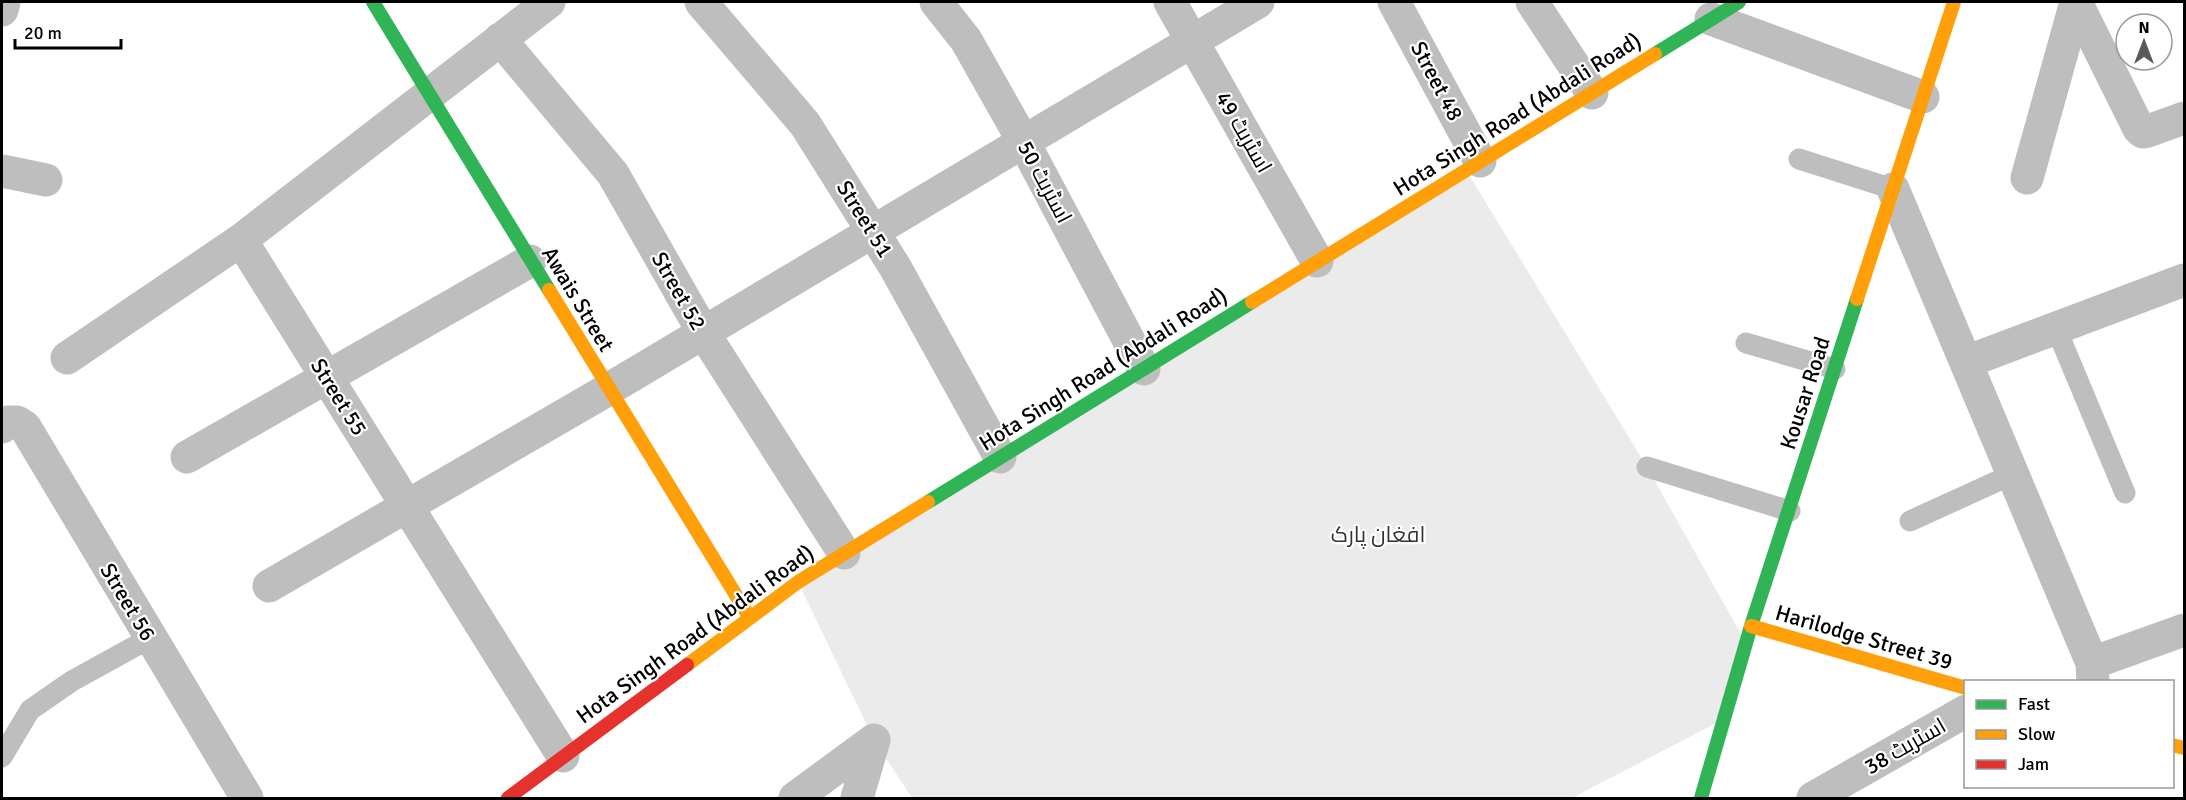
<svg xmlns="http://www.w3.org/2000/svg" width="2186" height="800" font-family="Signika,Cairo,sans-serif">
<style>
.green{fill:#ebebeb}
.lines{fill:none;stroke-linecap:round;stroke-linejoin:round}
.lane{stroke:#bebebe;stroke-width:21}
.street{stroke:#bebebe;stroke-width:33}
.fast{stroke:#30b455;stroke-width:14}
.slow{stroke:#ff9f0a;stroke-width:14}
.jam{stroke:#e5322d;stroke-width:14}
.labels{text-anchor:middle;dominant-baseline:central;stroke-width:4.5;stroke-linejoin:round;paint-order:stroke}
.street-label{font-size:22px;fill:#000;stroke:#fff}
.park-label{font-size:22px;fill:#323232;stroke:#fff}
</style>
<rect width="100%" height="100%" fill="#fff"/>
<!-- green -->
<path class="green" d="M1466 170 1647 467 1746 643 1724 719 1572 798H912L874 740 798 582Z"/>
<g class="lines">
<!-- lane -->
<path class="lane" d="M1799 159 1893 189
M2056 328 2125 493
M1746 343 1835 369
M1647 467 1790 511
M1910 521 2013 474
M2 757 30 710 72 681 150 638"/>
<!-- street -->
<path class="street" d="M549 2 241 240 563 756
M701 2 805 124 895 267 1000 457
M936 2 966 40 1023 141 1144 369
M1170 2 1317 261
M1394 2 1480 161
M1532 2 1592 93
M2076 2 2139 129 2143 132 2148 131 2184 118
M2 10 4 2
M1711 19 1923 97
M500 39 613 174 703 332 844 553
M2 171 46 180
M2027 178 2076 2
M1893 189 2092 663 2093 682
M67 358 241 240
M1966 362 2184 280
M2 427 7 422H17L25 427 247 798
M187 457 530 261
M269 586 609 389 1258 2
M2092 663 2184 630
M795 798 874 740
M857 798 874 740
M1813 798 1966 711"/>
<!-- fast -->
<path class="fast" d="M373 2 549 290
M1655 54 1739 2
M928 502 1252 302
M1701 798 1751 626 1857 299"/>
<!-- slow -->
<path class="slow" d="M549 290 750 618
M1857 299 1954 2
M1252 302 1655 54
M1751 626 1966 688
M687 665 798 582 928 502
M2172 745 2184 748"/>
<!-- jam -->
<path class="jam" d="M508 798 687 665"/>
</g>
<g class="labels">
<!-- street labels -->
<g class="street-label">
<text transform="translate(1437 81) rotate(62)">Street 48</text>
<text transform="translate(1517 114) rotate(-32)">Hota Singh Road (Abdali Road)</text>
<text transform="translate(1244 132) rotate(60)">اسٹریٹ 49</text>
<text transform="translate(1045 182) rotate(62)">اسٹریٹ 50</text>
<text transform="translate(865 219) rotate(58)">Street 51</text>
<text transform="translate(679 291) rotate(60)">Street 52</text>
<text transform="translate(578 299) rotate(59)">Awais Street</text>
<text transform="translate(1103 369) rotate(-32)">Hota Singh Road (Abdali Road)</text>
<text transform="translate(1805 393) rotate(-72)">Kousar Road</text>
<text transform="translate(339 397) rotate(58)">Street 55</text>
<text transform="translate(128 602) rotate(59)">Street 56</text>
<text transform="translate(695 634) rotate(-36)">Hota Singh Road (Abdali Road)</text>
<text transform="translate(1864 637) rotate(16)">Harilodge Street 39</text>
<text transform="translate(1905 746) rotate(-30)">اسٹریٹ 38</text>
</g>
<!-- park labels -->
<g class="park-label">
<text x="1378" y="534">افغان پارک</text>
</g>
</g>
<!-- border -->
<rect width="2186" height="800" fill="none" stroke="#000000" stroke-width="6"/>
<!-- legend -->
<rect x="1964" y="680" width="210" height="108" fill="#ffffff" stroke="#999999" stroke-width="1.5"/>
<rect x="1976" y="700" width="30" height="9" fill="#30b455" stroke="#999999" stroke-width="1.5"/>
<text x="2018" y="710" font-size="18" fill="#000000">Fast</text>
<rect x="1976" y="730" width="30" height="9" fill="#ff9f0a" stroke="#999999" stroke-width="1.5"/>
<text x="2018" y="740" font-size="18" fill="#000000">Slow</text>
<rect x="1976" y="760" width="30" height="9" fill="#e5322d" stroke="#999999" stroke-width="1.5"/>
<text x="2018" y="770" font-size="18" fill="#000000">Jam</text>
<!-- north arrow -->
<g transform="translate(2144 42)"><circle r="28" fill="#ffffff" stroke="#999999" stroke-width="1.5"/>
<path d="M0-4.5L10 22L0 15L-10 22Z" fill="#595959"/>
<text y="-9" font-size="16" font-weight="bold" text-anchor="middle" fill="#000000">N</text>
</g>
<!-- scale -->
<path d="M15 39v9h106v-9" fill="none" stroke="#000000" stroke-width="3"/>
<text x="24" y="39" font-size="18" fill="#000000" stroke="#ffffff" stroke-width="4.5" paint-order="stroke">20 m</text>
</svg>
